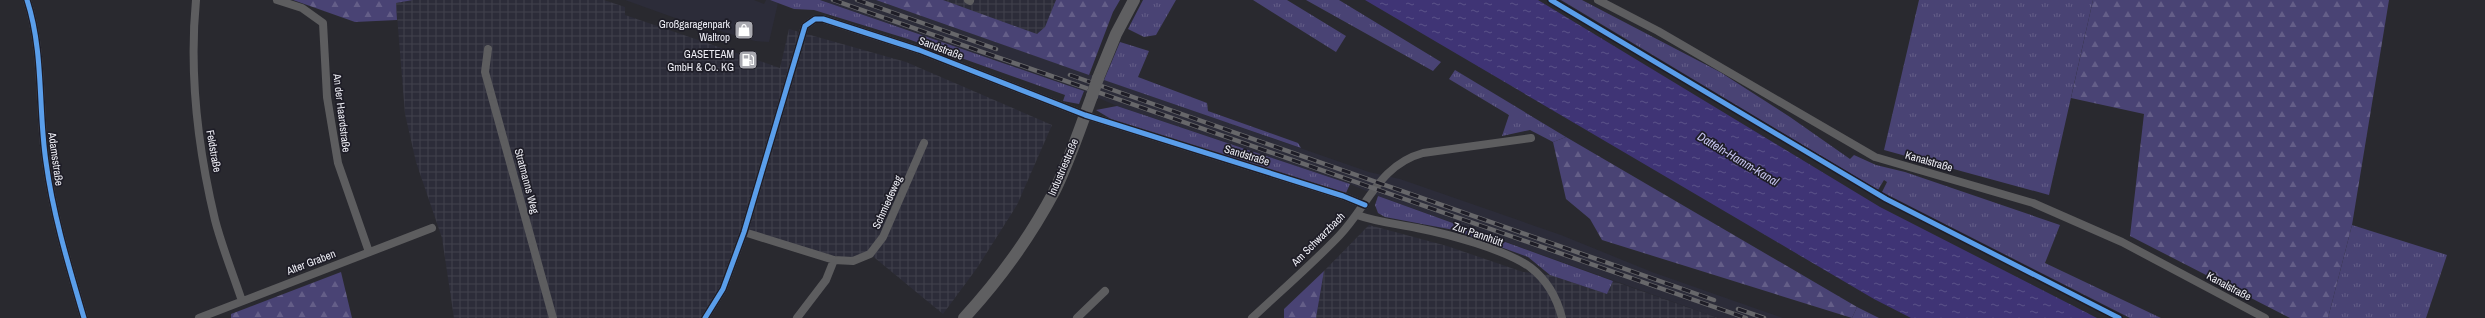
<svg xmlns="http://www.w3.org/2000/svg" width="2485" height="318" font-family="'Archivo Narrow',sans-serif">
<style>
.built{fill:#2c2c39}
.industrial{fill:url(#industrial-grid)}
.grass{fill:url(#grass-tufts)}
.forest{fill:url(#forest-firs)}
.water{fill:url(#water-ripples)}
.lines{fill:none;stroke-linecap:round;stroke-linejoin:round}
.minor{stroke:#5d5d5f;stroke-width:8}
.secondary{stroke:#5f5f61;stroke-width:12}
.rail-casing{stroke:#67676a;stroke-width:4.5}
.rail{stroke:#1e1d27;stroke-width:3;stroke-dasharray:9;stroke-linecap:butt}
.secondary-bridge{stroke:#5f5f61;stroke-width:12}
.cycleway-casing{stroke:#1e1d27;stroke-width:8}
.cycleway{stroke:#5a9eea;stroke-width:5}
.labels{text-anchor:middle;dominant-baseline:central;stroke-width:3.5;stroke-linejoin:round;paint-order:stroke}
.poi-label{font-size:11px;fill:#eeeef5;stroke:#1e1d27;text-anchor:end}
.street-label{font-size:11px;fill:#eeeef5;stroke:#1e1d27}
.water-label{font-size:12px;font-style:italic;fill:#cbc9f3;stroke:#1e1d27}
</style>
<defs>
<pattern id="industrial-grid" width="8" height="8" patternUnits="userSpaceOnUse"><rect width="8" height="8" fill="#2c2c39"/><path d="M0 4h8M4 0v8" fill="none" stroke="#41414c"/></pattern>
<pattern id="grass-tufts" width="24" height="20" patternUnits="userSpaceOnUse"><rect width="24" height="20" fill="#494374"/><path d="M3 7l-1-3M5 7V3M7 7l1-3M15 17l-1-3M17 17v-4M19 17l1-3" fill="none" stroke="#645e88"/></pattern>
<pattern id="forest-firs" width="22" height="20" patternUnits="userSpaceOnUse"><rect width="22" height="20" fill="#494374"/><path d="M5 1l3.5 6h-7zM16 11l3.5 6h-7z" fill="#645e88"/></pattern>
<pattern id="water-ripples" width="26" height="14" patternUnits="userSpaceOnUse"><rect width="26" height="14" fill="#3f3475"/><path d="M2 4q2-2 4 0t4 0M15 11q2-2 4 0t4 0" fill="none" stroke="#5b5289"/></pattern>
</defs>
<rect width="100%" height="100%" fill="#29292f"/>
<!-- built -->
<path class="built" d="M625 0H754L764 4 766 0H770L778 3 769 42 755 41 678 19Z
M820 0H876L1369 172 1400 179 1561 235 1652 272 1783 318H1718L1378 196 1350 184 1117 106 1068 85Z"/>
<!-- industrial -->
<path class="industrial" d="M413 0H604L625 7V15L780 68 789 29 906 62 1052 125 1017 205 977 268 943 314 870 254 853 261 745 232 723 289 705 318H454L442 238 416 162 405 114 396 3Z
M915 0H1104L1073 55Z
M1369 225 1447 246 1523 272 1550 275 1607 294 1613 281 1718 318H1316L1324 271Z"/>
<!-- grass -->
<path class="grass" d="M770 0H820L1084 91 1079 104 1063 101 1065 95 908 39 814 10 794 9Z
M1143 0H1176L1156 35 1144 37 1128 29Z
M1253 0H1287L1346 36 1336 52Z
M1306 0H1339L1441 62 1433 71Z
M1561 0H1582L1720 72 1790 117 1850 159 1854 155 1876 165 1905 172 2060 225 2045 263 2161 318H2130L1882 192 1887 182 1884 180 1878 190Z
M1919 0H2093L2049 195 1884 150Z
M1120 42 1149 51 1138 77 1207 103 1208 111 1298 143 1301 148 1104 80Z
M1455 70 1566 137 1553 142 1530 130 1502 136 1509 115 1449 79Z
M1117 106 1350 184 1346 193 1111 119 1096 110Z
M1378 196 1613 281 1607 294 1550 275 1528 257 1454 230 1385 217 1378 213 1375 205Z
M2352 225 2447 255 2426 318H2328Z
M1857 307 1879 318H1852Z"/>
<!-- forest -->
<path class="forest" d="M293 0H413L396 3 397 20 355 22Z
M876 0H943L1037 34 1045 27 1056 0H1120L1113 12 1089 75Z
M2093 0H2389L2352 225 2328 318H2290L2130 236 2144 114 2071 98Z
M1566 137 1857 307 1852 318 1602 240 1590 219 1566 199 1553 142Z
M1324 271 1316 318H1284V309Z
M341 272 352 318H231V314Z"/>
<!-- water -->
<path class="water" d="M1365 0H1538L1880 207 2097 318H1911L1874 299Z"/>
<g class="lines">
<!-- minor -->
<path class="minor" d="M27 0C44 52 38 109 46 162 53 215 69 267 84 318
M196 0C189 73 198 149 215 220 222 247 233 274 242 301
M277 0 302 8 323 23 327 97 338 163 369 252
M968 0 970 1
M1598 0 1658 31 1875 157 2033 203 2122 242 2265 318
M488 49 485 72 553 318
M1357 215C1377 222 1397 224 1417 228 1448 234 1504 249 1530 267 1547 280 1557 298 1562 318
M744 232 834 260 853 261 870 254 883 237 924 143
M199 318 432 228
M705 318 723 289 744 232 805 26 815 19H823L919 50 1085 115 1343 196 1365 205
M797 318 826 280 834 260
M1077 318 1105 291
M1252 318C1281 291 1311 265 1339 236 1368 206 1379 165 1423 153L1531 138"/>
<!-- secondary -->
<path class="secondary" d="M1098 78 1116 34 1134 0
M964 318C999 280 1030 237 1054 192 1069 162 1080 128 1092 96"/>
<!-- rail casing -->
<g class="rail-casing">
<path id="rail" d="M833 0 1746 318
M857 0 996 49
M1070 75 1714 300
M1738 309 1764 318"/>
</g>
<!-- rail -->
<use href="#rail" class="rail"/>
<!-- secondary-bridge -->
<path class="secondary-bridge" d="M1092 96 1098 78"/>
<!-- cycleway casing -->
<g class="cycleway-casing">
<path id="cycleway" d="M27 0C44 52 38 109 46 162 53 215 69 267 84 318
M1551 0 1886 199 2119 318
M705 318 723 289 744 232 805 26 815 19H823L919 50 1085 115 1343 196 1365 205"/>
</g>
<!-- cycleway -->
<use href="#cycleway" class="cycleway"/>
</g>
<!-- icons -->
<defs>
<g id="shop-square" transform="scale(1)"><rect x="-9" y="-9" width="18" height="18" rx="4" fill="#a9a9b0" stroke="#1e1d27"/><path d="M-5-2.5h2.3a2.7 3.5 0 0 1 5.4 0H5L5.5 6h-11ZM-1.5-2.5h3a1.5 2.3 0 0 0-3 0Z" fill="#fff"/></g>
<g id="fuel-square" transform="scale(1)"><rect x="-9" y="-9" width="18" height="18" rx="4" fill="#a9a9b0" stroke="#1e1d27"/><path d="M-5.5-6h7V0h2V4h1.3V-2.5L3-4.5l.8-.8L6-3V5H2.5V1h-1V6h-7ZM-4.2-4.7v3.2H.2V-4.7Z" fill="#fff"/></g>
</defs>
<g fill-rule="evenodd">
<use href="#shop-square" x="744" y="30"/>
<use href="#fuel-square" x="748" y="60"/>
</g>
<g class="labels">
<!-- poi labels -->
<g class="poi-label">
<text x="730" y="24">Großgaragenpark<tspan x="730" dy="13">Waltrop</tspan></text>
<text x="734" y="54">GASETEAM<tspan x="734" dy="13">GmbH &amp; Co. KG</tspan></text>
</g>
<!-- street labels -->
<g class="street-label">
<text transform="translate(941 48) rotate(21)">Sandstraße</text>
<text transform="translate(342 113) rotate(83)">An der Haardstraße</text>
<text transform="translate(214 151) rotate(80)">Feldstraße</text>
<text transform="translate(1247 155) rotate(17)">Sandstraße</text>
<text transform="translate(56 159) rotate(82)">Adamsstraße</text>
<text transform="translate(1929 161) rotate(16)">Kanalstraße</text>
<text transform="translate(1063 167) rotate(-67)">Industriestraße</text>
<text transform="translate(527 181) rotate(75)">Stratmanns Weg</text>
<text transform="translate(887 202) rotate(-66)">Schmiedeweg</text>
<text transform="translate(1478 234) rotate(19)">Zur Pannhütt</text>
<text transform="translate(1318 239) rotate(-45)">Am Schwarzbach</text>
<text transform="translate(311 262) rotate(-21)">Alter Graben</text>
<text transform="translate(2229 286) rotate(28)">Kanalstraße</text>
</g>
<!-- water labels -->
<g class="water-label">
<text transform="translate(1738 159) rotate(31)">Datteln-Hamm-Kanal</text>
</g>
</g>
</svg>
